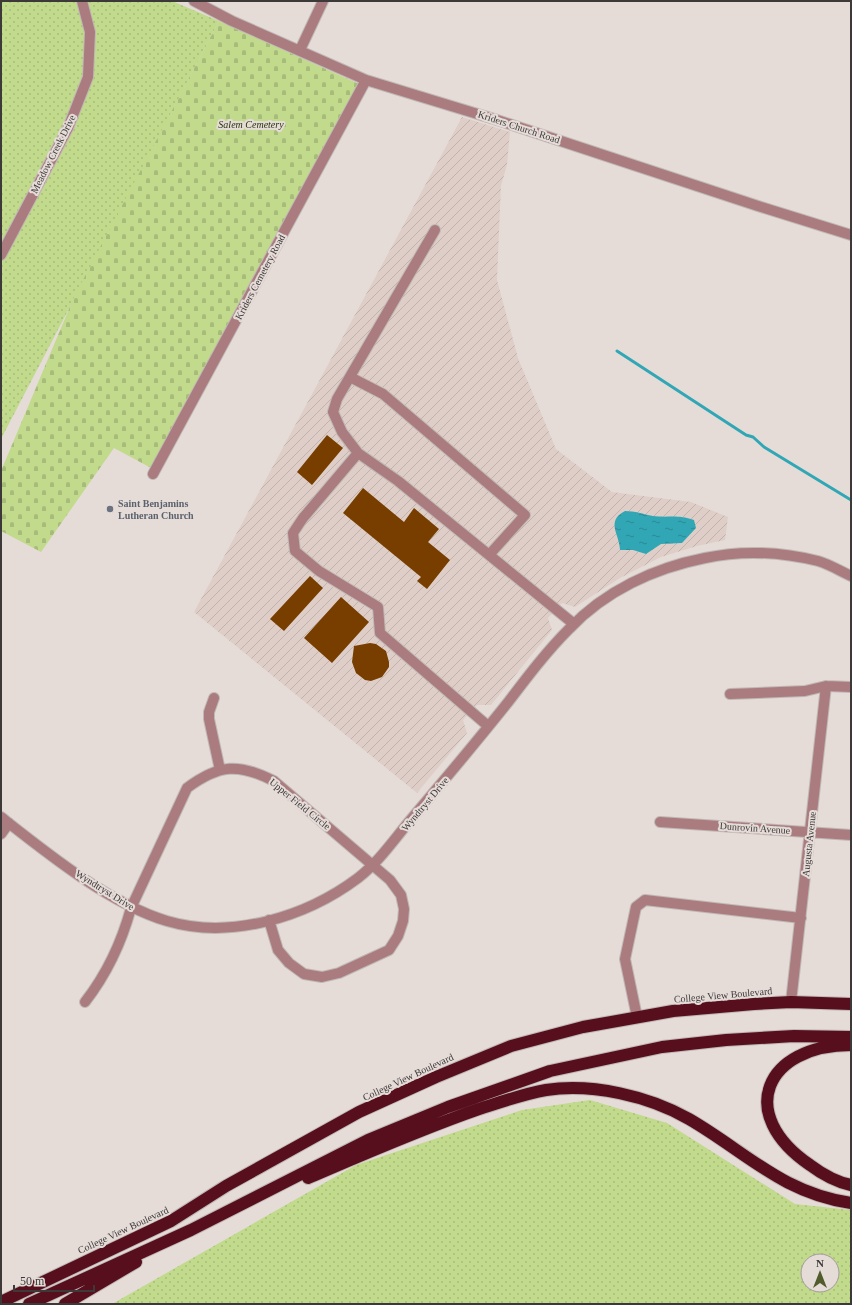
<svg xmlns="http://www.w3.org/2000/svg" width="852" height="1305" font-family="Georgia,serif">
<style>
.industrial{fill:url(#industrial-furrows)}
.grass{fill:url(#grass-dots);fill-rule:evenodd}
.cemetery{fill:url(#cemetery-stones)}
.water{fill:url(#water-ripples)}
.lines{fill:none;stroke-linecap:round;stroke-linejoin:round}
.stream{stroke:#31a7b6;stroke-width:3}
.building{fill:#783e00}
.minor-casing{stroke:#c0b8b5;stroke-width:12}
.highway-casing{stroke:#c0b8b5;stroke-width:14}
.minor{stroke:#aa7c7f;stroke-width:10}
.highway{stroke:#570f1e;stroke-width:12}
.worship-dot{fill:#6b7280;stroke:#e5dcd8;stroke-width:1.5}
.labels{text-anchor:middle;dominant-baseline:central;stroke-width:4;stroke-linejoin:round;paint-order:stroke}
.park-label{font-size:10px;font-style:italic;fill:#29340b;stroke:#e5dcd8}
.street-label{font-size:10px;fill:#3d3938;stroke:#e5dcd8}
.worship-label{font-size:10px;font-weight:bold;fill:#5b616d;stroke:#e5dcd8;text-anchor:start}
</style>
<defs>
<pattern id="industrial-furrows" width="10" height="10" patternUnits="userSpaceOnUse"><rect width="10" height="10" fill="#dfcec7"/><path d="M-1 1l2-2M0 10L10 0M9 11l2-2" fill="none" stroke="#c0b2ac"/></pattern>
<pattern id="grass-dots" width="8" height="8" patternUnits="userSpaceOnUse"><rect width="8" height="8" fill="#c1da8c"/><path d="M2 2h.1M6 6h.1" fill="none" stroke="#a7bc7a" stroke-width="1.8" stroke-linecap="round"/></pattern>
<pattern id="cemetery-stones" width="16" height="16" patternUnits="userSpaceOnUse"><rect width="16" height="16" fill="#c1da8c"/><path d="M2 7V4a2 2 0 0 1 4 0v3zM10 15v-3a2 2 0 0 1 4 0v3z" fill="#a7bc7a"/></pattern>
<pattern id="water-ripples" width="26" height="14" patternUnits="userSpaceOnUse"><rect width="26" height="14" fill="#31a7b6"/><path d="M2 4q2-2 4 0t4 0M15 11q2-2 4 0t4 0" fill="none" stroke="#2b8995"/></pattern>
</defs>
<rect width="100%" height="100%" fill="#e5dcd8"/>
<!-- industrial -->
<path class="industrial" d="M462 117 510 132 507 165 501 186 497 280 518 358 556 449 612 492 691 502 728 517 725 540 697 546 661 557 620 578 575 607 562 603 548 618 552 630 491 705H477L463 720 467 733 417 793 194 612Z"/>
<!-- grass -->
<path class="grass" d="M1 1H172L219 21 1 439Z
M590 1100 667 1123 795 1204 851 1210V1304H112L356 1165 522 1110ZM808 1261H832V1285H808Z"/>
<!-- cemetery -->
<path class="cemetery" d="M219 21 359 84 153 469 114 448 41 552 1 531V471L74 297Z"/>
<!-- water -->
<path class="water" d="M625 511C635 511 643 514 653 516 669 518 677 514 694 520L696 528 682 543 661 544 646 554 633 550H620C620 535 605 521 625 511Z"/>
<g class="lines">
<!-- stream -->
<path class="stream" d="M617 351 746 435 753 437 764 447 851 500"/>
</g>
<!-- building -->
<path class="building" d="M327 435 343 448 312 485 297 472Z
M363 488 404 522 414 508 439 529 428 542 450 560 427 589 417 581 421 577 343 513Z
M310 576 323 588 284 631 270 619Z
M341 597 369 622 332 663 304 638Z
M370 643 376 644 386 651 389 662V667L382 677 371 681 365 680 356 673 352 662 354 646Z"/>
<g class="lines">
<!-- minor casing -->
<g class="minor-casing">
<path id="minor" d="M194 1 232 21 366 80 494 119 758 206 851 235
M300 50 323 1
M1 255 68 128 88 77 90 32 82 1
M350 377 383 394 525 515 489 555
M358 453 342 432 333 412 337 399 435 230
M153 474 366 80
M730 694 805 691 826 686 851 687
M214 698 209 712V719L220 770
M488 726 380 633 378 607 319 571 295 551 293 533 303 518 358 453 398 481 574 624
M1 817C48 854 110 904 167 921 231 940 306 917 358 878 380 861 395 838 413 817 446 778 478 740 509 701 528 676 547 651 569 629 605 591 654 568 705 558 742 550 781 552 818 561 829 564 840 571 851 576
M660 822 851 835
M1 834 9 823
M85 1002C106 975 122 941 131 908L187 788C219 764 239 763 274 781L390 880 401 895 404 909 403 921 398 936 389 950 339 973 322 977 304 974 289 963 278 950 269 920
M791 1002 826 686
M637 1017 625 959 636 907 645 900 801 918"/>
</g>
<!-- highway casing -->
<g class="highway-casing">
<path id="highway" d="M851 1045C765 1045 735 1114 810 1165 822 1174 836 1182 851 1185
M308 1178C364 1154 421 1129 479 1109 501 1102 523 1094 546 1090 592 1083 649 1096 689 1119 746 1152 782 1193 851 1203
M1 1302 171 1221 226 1186 359 1112 436 1077 511 1046 583 1027 673 1011 754 1004 791 1002 851 1004
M29 1304 191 1230 368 1140 448 1107 550 1071 662 1047 726 1040 794 1036 851 1037
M65 1304 136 1262"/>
</g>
<!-- minor -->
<use href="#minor" class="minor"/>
<!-- highway -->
<use href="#highway" class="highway"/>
</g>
<!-- markers -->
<circle class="worship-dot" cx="110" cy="509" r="4"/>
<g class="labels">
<!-- park labels -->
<g class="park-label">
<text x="251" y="124">Salem Cemetery</text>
</g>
<!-- street labels -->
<g class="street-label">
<text transform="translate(519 127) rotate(18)">Kriders Church Road</text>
<text transform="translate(53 154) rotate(-63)">Meadow Creek Drive</text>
<text transform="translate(260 277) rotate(-62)">Kriders Cemetery Road</text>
<text transform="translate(300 804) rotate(39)">Upper Field Circle</text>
<text transform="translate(425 804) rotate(-50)">Wyndtryst Drive</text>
<text transform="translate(755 828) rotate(4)">Dunrovin Avenue</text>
<text transform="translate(809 844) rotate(-84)">Augusta Avenue</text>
<text transform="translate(105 890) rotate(32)">Wyndtryst Drive</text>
<text transform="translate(723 995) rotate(-5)">College View Boulevard</text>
<text transform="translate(408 1077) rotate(-25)">College View Boulevard</text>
<text transform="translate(123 1230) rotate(-25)">College View Boulevard</text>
</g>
<!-- worship labels -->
<g class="worship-label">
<text x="118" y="503">Saint Benjamins<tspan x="118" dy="12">Lutheran Church</tspan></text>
</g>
</g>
<!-- border -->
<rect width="852" height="1305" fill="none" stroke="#3d3938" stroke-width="4"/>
<!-- north arrow -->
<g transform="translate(820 1273)"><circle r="19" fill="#e5dcd8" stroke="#a29b98"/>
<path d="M0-3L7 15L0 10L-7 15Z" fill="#525b2b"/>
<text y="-6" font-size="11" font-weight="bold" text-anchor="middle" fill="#3d3938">N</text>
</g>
<!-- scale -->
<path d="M14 1285v6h80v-6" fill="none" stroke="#3d3938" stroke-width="2"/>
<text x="20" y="1285" font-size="12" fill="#3d3938" stroke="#e5dcd8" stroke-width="3" paint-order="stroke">50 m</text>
</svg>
